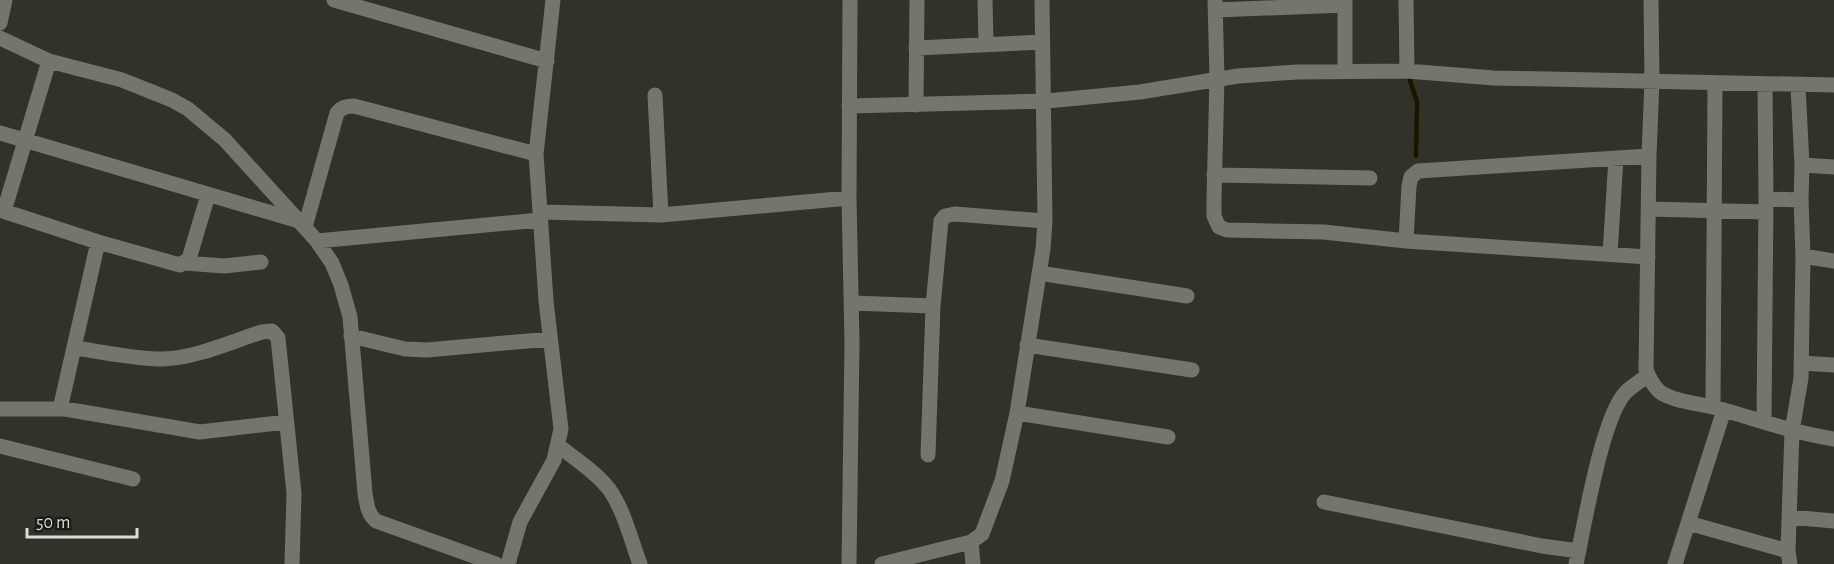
<svg xmlns="http://www.w3.org/2000/svg" width="1834" height="564" font-family="'Alegreya Sans',sans-serif">
<style>
.lines{fill:none;stroke-linecap:round;stroke-linejoin:round}
.stream{stroke:#171700;stroke-width:4.5}
.minor{stroke:#75756d;stroke-width:15}
</style>
<rect width="100%" height="100%" fill="#32322b"/>
<g class="lines">
<!-- stream -->
<path class="stream" d="M1408 74 1417 102 1416 156"/>
<!-- minor -->
<path class="minor" d="M334 0 547 61
M553 0 536 154 540 212 661 215 849 198
M985 0 986 44
M1215 0 1217 78 1214 199V216L1219 227 1227 230 1324 232 1406 241 1648 257
M1345 0V72
M1406 0 1407 71
M1651 0 1652 80 1649 156 1646 369C1648 376 1654 387 1660 392 1675 402 1697 403 1713 407 1754 418 1793 433 1834 439
M1216 10 1345 5
M0 23 5 0
M0 38 49 61 4 211
M916 48 1042 42
M49 61 122 80 172 100 188 109 225 140 317 241 332 263 341 285 350 317 365 493C367 504 367 513 376 521L496 564
M655 95 661 215
M916 105 917 0
M849 106 1047 101 1140 92 1238 76 1297 72 1407 71 1494 78 1834 85
M0 133 299 221
M1802 165 1834 167
M1214 175 1370 178
M1766 199 1801 200
M1649 209 1766 212
M0 210 98 242 180 265 189 259 208 195
M305 227 337 113C342 107 347 106 354 106L536 154
M317 241 540 220
M1406 241 1409 186 1411 177 1418 171 1649 156
M1610 254 1616 158
M1803 256 1834 261
M185 263 224 266 261 262
M1039 273 1187 296
M852 303 933 306
M351 336 405 349 427 350 550 339
M1027 345 1192 370
M75 348C104 352 134 359 163 359 196 358 230 342 262 332L272 331 278 338 294 493 292 564
M1801 363 1834 365
M1713 407 1715 83
M0 409H65L200 432 287 422
M60 409 98 242
M1017 413 1168 437
M1764 421 1766 199 1765 85
M0 446 133 479
M559 446C575 459 596 472 609 489 624 510 631 540 640 564
M928 455 933 306 941 221 945 216 955 214 1045 221
M1324 502 1542 546 1579 551
M1789 517 1834 521
M1688 523 1788 551
M971 542 973 564
M508 564 520 522 554 460 561 429 546 301 540 212
M849 564 852 343 849 198 850 0
M882 564 971 542 982 534 1002 481 1017 413 1043 249 1045 221 1042 0
M1576 564C1584 527 1602 416 1626 392 1632 386 1641 381 1648 375
M1675 564 1724 410
M1790 564 1788 551 1792 431 1801 378 1803 256 1801 200 1802 165 1798 86"/>
</g>
<!-- scale -->
<path d="M27 528v9h110v-9" fill="none" stroke="#dbdbd7" stroke-width="3"/>
<text x="36" y="528" font-size="18" fill="#dbdbd7" stroke="#191a16" stroke-width="4.5" paint-order="stroke">50 m</text>
</svg>
